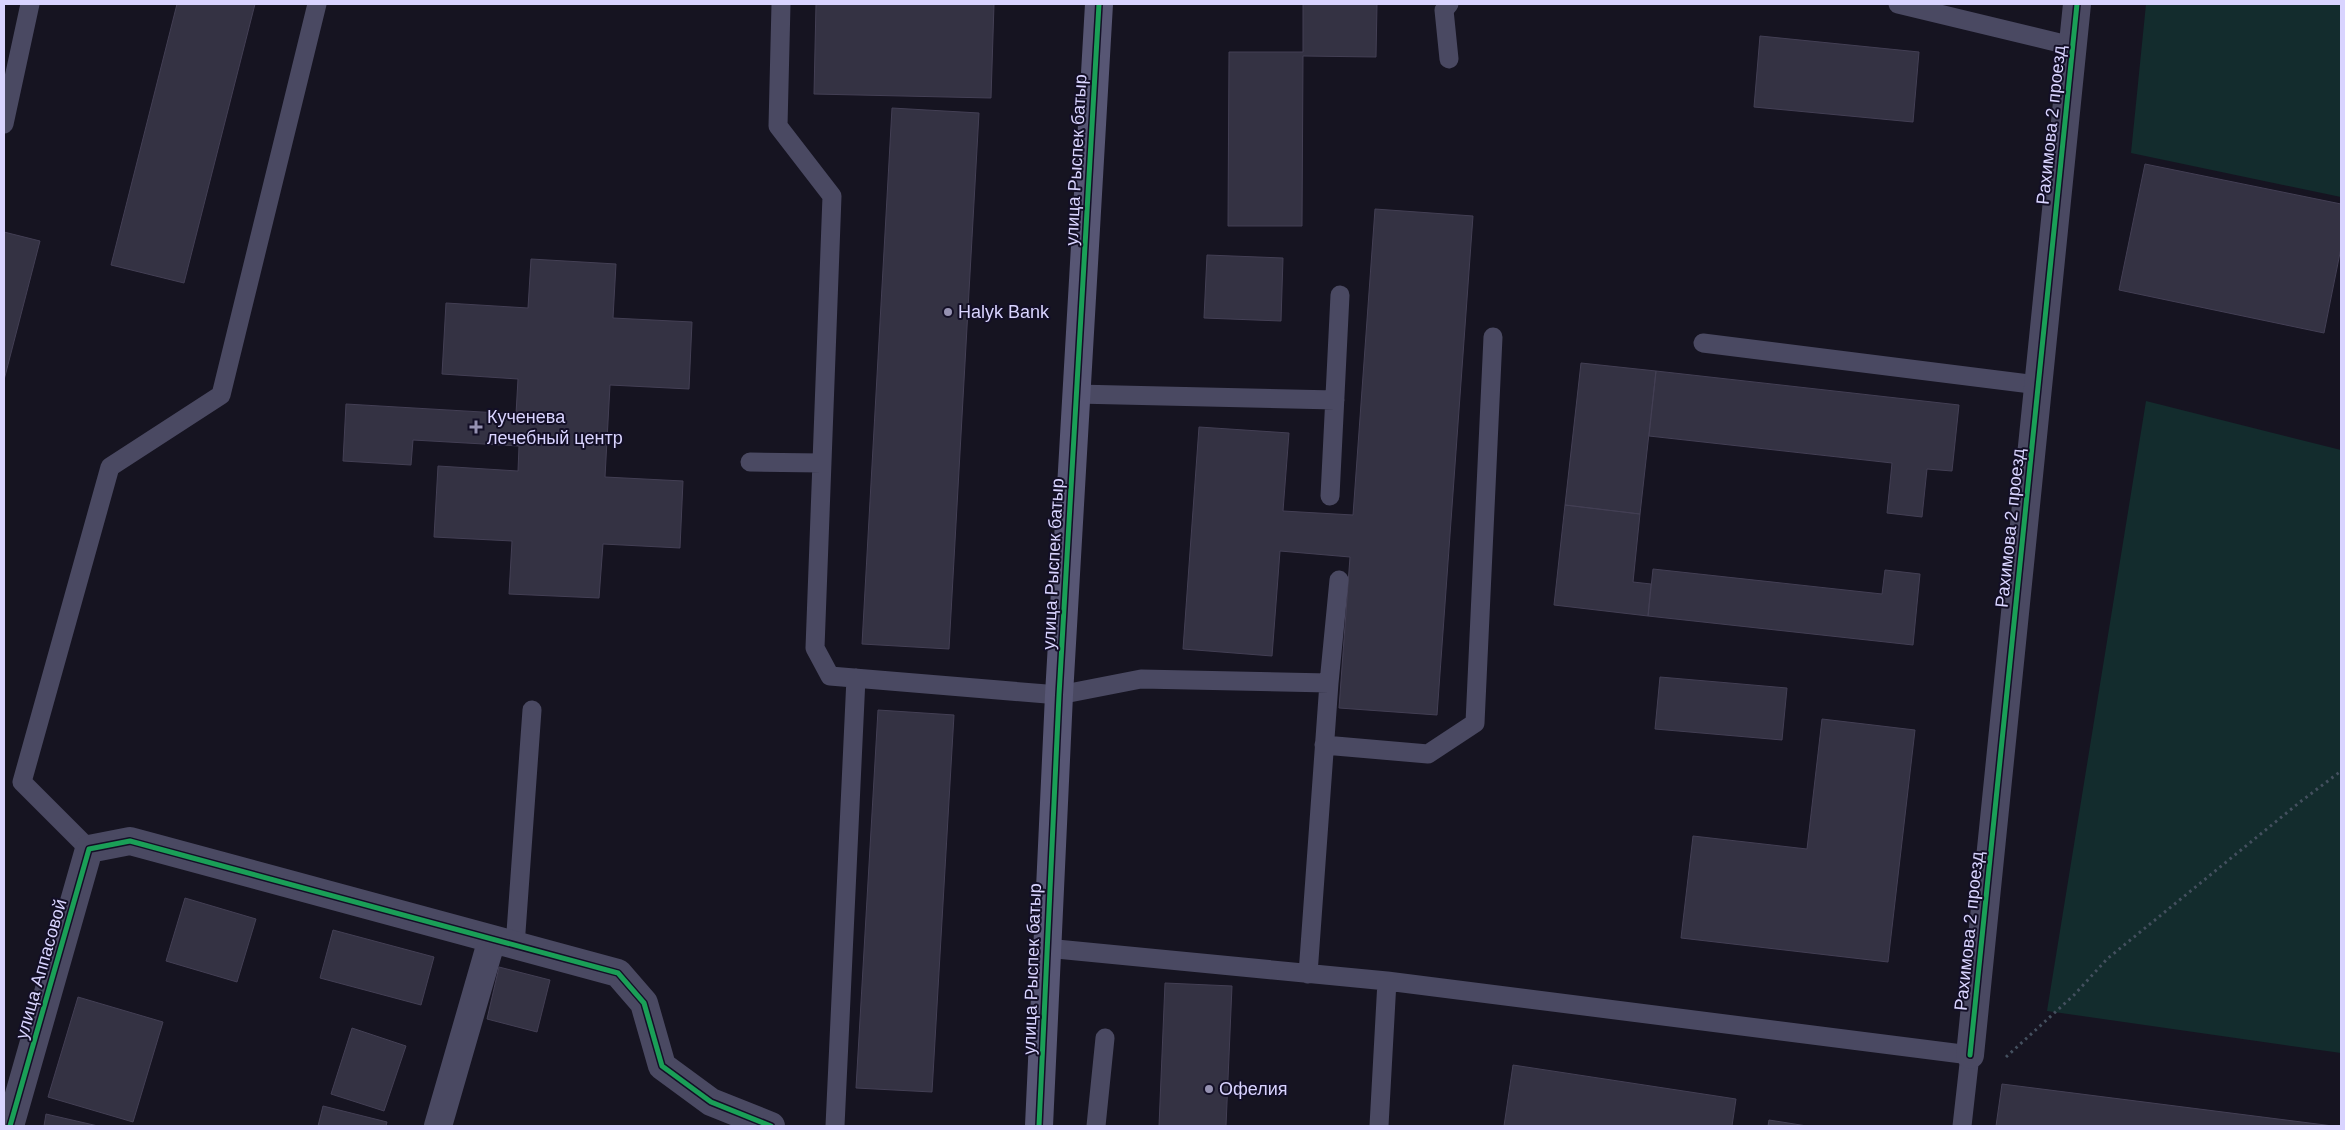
<svg xmlns="http://www.w3.org/2000/svg" width="2345" height="1130" font-family="Arial,sans-serif">
<style>
.green{fill:#132c2d}
.building{fill:#343243;stroke:#433f54}
.lines{fill:none;stroke-linecap:round;stroke-linejoin:round}
.path{stroke:#44505f;stroke-width:3;stroke-dasharray:2.5 4;stroke-linecap:butt}
.lane{stroke:#4a4962;stroke-width:19}
.street{stroke:#4a4962;stroke-width:28}
.secondary{stroke:#575674;stroke-width:28}
.cycleway-casing{stroke:#130f26;stroke-width:8}
.cycleway{stroke:#1a9f57;stroke-width:5}
.poi-dot{fill:#9591b1;stroke:#130f26;stroke-width:2}
.labels{text-anchor:middle;dominant-baseline:central;stroke-width:4;stroke-linejoin:round;paint-order:stroke}
.street-label{font-size:18px;fill:#d9d4ff;stroke:#130f26}
.poi-label{font-size:18px;fill:#d9d4ff;stroke:#130f26;text-anchor:start}
</style>
<rect width="100%" height="100%" fill="#161421"/>
<!-- green -->
<path class="green" d="M2146 4H2341V197L2131 153Z
M2146 401 2341 450V1053L2047 1011Z"/>
<!-- building -->
<path class="building" d="M177 4H255L184 283 111 265Z
M816 4H994L991 98 814 94Z
M1303 4H1377L1376 57 1303 56 1302 226H1228L1229 52H1303Z
M1760 36 1919 52 1913 122 1754 107Z
M892 108 979 113 949 649 862 644Z
M2145 164 2341 204V248L2324 333 2119 290Z
M1375 209 1473 216 1437 715 1339 708 1350 557 1280 551 1272 656 1183 649 1199 427 1289 433 1283 511 1353 515Z
M4 232 40 241 4 380Z
M1207 255 1283 258 1281 321 1204 318Z
M531 259 616 264 613 318 692 322 689 389 610 385 605 477 683 481 680 548 603 544 599 598 509 594 512 541 434 537 438 466 518 471 519 446 413 440 411 465 343 461 346 404 516 414 518 379 442 374 446 303 528 308Z
M1581 363 1656 371 1640 514 1565 505Z
M1656 371 1959 405 1952 471 1927 469 1922 517 1887 513 1892 463 1649 436Z
M1565 505 1640 514 1633 582 1651 584 1648 616 1554 605Z
M1653 569 1882 594 1885 570 1920 574 1913 645 1648 616Z
M1660 677 1787 688 1782 740 1655 729Z
M878 710 954 715 932 1092 856 1088Z
M1822 719 1915 730 1888 962 1681 938 1693 836 1807 849Z
M185 898 256 919 237 982 166 961Z
M333 930 434 957 421 1005 320 978Z
M499 967 550 980 537 1032 487 1019Z
M1165 983 1232 986 1226 1126H1159Z
M78 997 163 1022 133 1122 48 1097Z
M352 1028 406 1046 384 1111 331 1094Z
M1513 1065 1736 1099 1732 1126H1504Z
M2002 1084 2333 1126H1996Z
M323 1106 387 1122 386 1126H318Z
M46 1114 98 1126H44Z
M1769 1120 1807 1126H1768Z"/>
<g class="lines">
<!-- path -->
<path class="path" d="M2006 1057 2074 995 2107 959 2300 802 2341 771"/>
<!-- lane -->
<path class="lane" d="M781 4 778 126 832 196 815 648 830 676 1059 695 1141 679 1329 683
M1449 4 1444 10 1449 59
M1898 4 2072 46
M4 124 30 4
M1703 343 2038 385
M1076 394 1335 400
M750 462 822 463
M1330 496 1340 295
M1324 745 1428 754 1475 723 1493 337
M89 849 22 782 110 467 221 395 317 4
M515 946 532 710
M1046 948 1387 981 1970 1055 1962 1126
M1308 974 1329 683 1339 580
M835 1126 856 678
M1096 1126 1105 1038
M1379 1126 1387 981"/>
<!-- street -->
<path class="street" d="M1970 1055 2077 4
M10 1126 89 849 130 841 618 973 644 1003 662 1066 711 1102 771 1126
M438 1126 492 939"/>
<!-- secondary -->
<path class="secondary" d="M1039 1126 1059 695 1099 4"/>
<!-- cycleway casing -->
<g class="cycleway-casing">
<path id="cycleway" d="M1970 1055 2077 4
M10 1126 89 849 130 841 618 973 644 1003 662 1066 711 1102 771 1126
M1039 1126 1059 695 1099 4"/>
</g>
<!-- cycleway -->
<use href="#cycleway" class="cycleway"/>
</g>
<!-- markers -->
<g class="poi-dot">
<circle cx="948" cy="312" r="5"/>
<path d="M473.5 419.5h5v5h5v5h-5v5h-5v-5h-5v-5h5z"/>
<circle cx="1209" cy="1089" r="5"/>
</g>
<g class="labels">
<!-- street labels -->
<g class="street-label">
<text transform="translate(2051 125) rotate(-84)">Рахимова 2 проезд</text>
<text transform="translate(1076 160) rotate(-87)">улица Рыспек батыр</text>
<text transform="translate(2010 528) rotate(-84)">Рахимова 2 проезд</text>
<text transform="translate(1053 564) rotate(-87)">улица Рыспек батыр</text>
<text transform="translate(1969 931) rotate(-84)">Рахимова 2 проезд</text>
<text transform="translate(41 969) rotate(-74)">улица Аппасовой</text>
<text transform="translate(1032 969) rotate(-88)">улица Рыспек батыр</text>
</g>
<!-- poi labels -->
<g class="poi-label">
<text x="958" y="312">Halyk Bank</text>
<text x="487" y="417">Кученева<tspan x="487" dy="21">лечебный центр</tspan></text>
<text x="1219" y="1089">Офелия</text>
</g>
</g>
<!-- border -->
<rect width="2345" height="1130" fill="none" stroke="#d9d4ff" stroke-width="10"/>
</svg>
